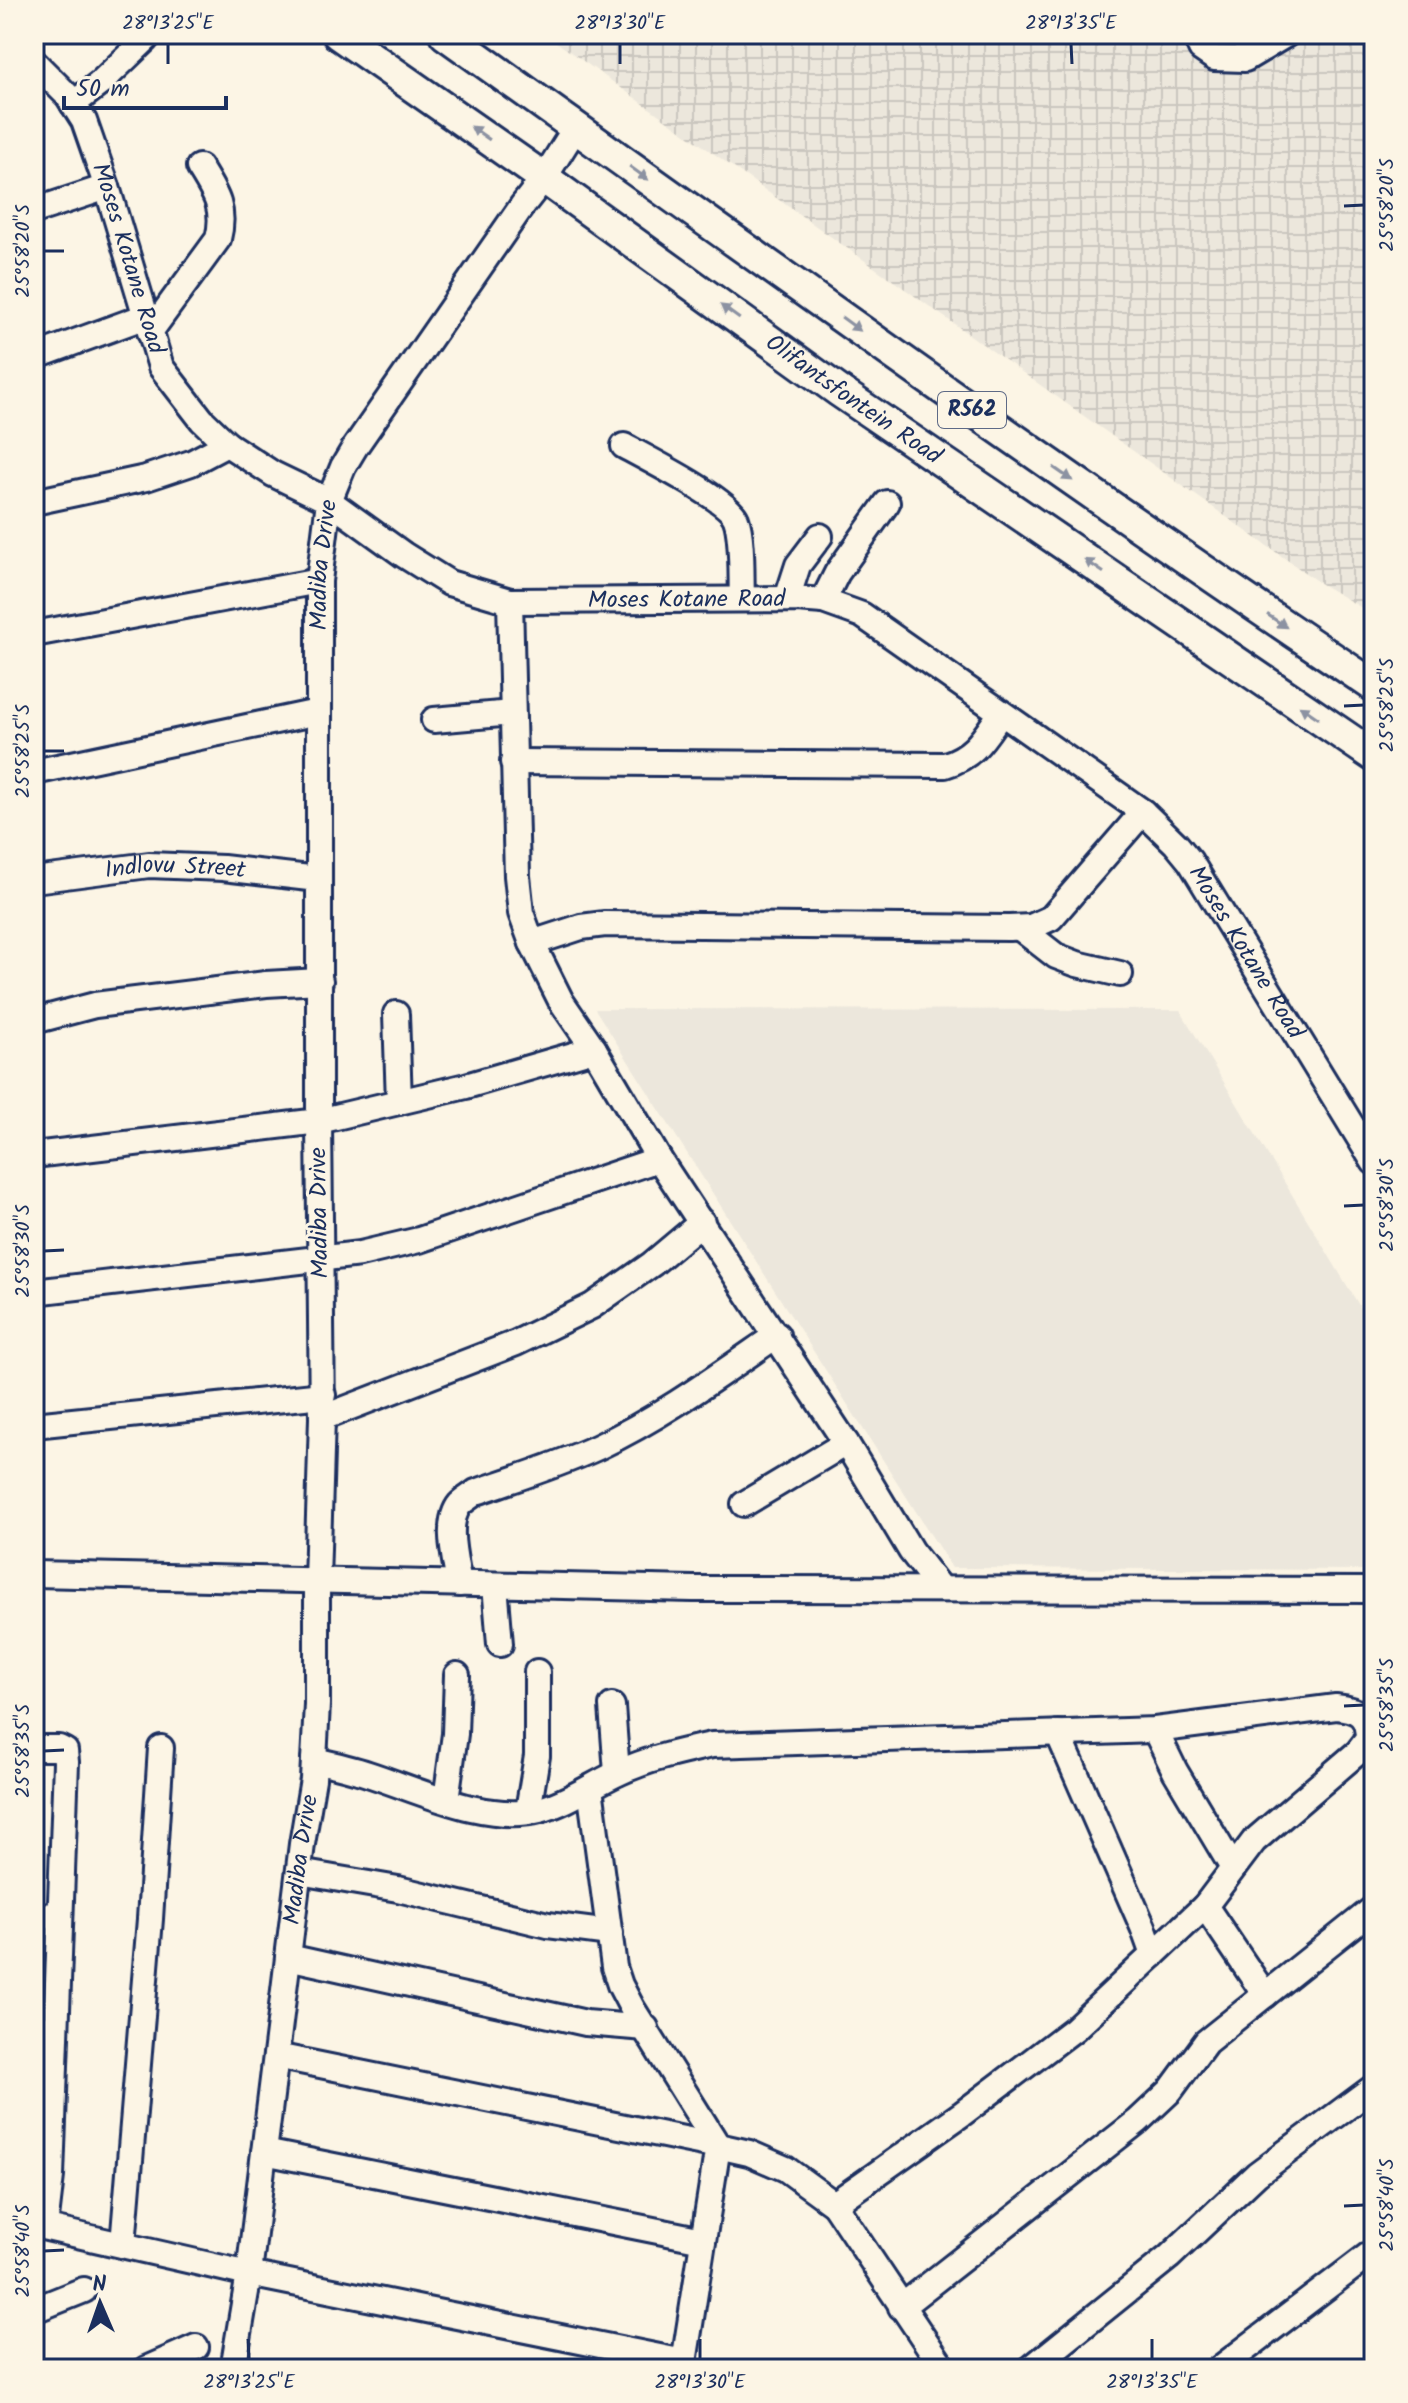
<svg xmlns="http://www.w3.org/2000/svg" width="1408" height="2403" font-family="Kalam,sans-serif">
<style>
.built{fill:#ece7dc}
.industrial{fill:url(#industrial-grid)}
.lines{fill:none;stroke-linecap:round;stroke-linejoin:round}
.minor-casing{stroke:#1b2f5e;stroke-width:30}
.major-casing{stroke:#1b2f5e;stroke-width:36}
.minor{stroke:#fcf5e5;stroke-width:24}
.major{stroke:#fcf5e5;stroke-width:30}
.oneway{fill:#8c92a2}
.ticks{fill:none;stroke:#1b2f5e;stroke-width:3}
.labels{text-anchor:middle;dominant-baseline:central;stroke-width:6;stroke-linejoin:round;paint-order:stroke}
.shield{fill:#fcf5e5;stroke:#5e6a86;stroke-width:2}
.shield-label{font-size:22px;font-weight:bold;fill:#1b2f5e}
.street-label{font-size:24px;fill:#1b2f5e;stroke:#fcf5e5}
.neatline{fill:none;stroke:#1b2f5e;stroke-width:3}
.ticks-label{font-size:20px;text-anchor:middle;fill:#1b2f5e}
</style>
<defs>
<pattern id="industrial-grid" width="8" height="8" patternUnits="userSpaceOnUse" patternTransform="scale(2)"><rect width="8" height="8" fill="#ece7dc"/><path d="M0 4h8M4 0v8" fill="none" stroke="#cac6bf"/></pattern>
</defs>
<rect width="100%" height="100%" fill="#fcf5e5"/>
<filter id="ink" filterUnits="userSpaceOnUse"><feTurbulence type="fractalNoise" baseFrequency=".0125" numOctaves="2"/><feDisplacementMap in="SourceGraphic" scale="16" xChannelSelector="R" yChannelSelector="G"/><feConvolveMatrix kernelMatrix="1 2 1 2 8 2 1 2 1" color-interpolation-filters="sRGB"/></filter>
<g filter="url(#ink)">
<!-- built -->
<path class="built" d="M595 1009 1180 1010 1374 1330V1570L952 1568Z"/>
<!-- industrial -->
<path class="industrial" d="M545 34H1374V615L1321 584Z"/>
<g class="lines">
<!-- minor casing -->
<g class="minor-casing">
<g id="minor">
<path d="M1195 34 1201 49 1214 58 1245 59 1287 34"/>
<path id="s1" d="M34 62 68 96 84 121 107 187 161 367 202 420 227 444 273 474 329 501 404 555 449 583 510 601 797 599 823 601 862 615 1143 812 1176 844 1190 861 1374 1162"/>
<path d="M73 104 99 84 146 39"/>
<path d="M34 211 107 187"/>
<path d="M150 332 218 239C226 208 215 193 199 167"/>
<path d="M34 357 146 316"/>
<path d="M624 446C646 458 729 500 736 519 743 538 741 578 742 599"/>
<path d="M34 502 146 478 191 463 227 444"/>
<path d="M787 599 798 565 820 536"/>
<path d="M510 601 517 876 521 913 532 943 561 1001 594 1049 659 1159 846 1443 911 1551 940 1588"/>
<path d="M823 601 837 573 887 503"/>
<path d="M34 634 319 581"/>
<path d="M434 720 512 713"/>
<path d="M513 762 945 765C975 756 984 737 1001 713"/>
<path d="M34 772 318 712"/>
<path id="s2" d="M34 880 149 865 223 868 318 879"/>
<path d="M1020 928 1056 956 1077 964 1120 974"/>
<path d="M532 943 581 927 605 924 1009 928 1031 927 1051 918 1143 812"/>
<path d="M396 1014 399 1102"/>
<path d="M34 1021 95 1005 266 984 320 981"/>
<path d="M34 1155 319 1121 466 1086 594 1049"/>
<path d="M34 1292 360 1254 419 1240 659 1159"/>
<path d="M322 1418 516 1343 592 1306 652 1264 702 1222"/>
<path d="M34 1425 323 1395"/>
<path d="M744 1504 846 1443"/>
<path d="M34 1574 693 1589 1374 1590"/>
<path d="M459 1584C456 1562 444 1523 460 1504 464 1500 471 1496 476 1492 517 1478 559 1465 598 1447 662 1417 719 1375 777 1335"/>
<path d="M495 1585 500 1644"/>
<path d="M612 1706 617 1773"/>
<path d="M1155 1730 1175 1771 1233 1868"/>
<path d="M1058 1733 1143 1927 1153 1955"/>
<path d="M34 1748H59L65 1751 66 1762 51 2176 45 2227"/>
<path d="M314 1760C332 1764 350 1768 368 1774 418 1790 487 1824 540 1810 568 1802 592 1785 618 1773 648 1759 679 1752 712 1745L1155 1730 1336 1707C1358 1709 1368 1715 1368 1739L1358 1752 1254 1841 1205 1906 1074 2029 963 2113 834 2204"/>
<path d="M590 1788 614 1967 620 1985 632 2008 718 2146 683 2369"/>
<path d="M446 1800 455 1734 457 1675"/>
<path d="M528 1811 537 1756V1672"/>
<path d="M299 1872 398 1889 548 1925 610 1933"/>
<path d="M1205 1906 1265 1995"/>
<path d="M34 1915 60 1916"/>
<path d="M288 1957 586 2023 646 2028"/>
<path d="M276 2056 718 2146 749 2153 786 2169 834 2204 944 2369"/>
<path d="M264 2152 703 2240"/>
<path d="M34 2225 249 2274 684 2362"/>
<path d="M123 2245 150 1919 161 1748"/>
<path d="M901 2307 1138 2121 1170 2091 1206 2042 1374 1908"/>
<path d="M34 2310 84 2290"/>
<path d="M146 2369 196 2347"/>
<path id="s3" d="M233 2369 249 2274 302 1844 313 1779 317 1704V1581L322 1418 319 1121V581L329 501 343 467 355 447 522 206 544 178 576 127"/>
<path d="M1030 2369 1169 2257 1257 2174 1374 2087"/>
<path d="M1219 2369 1374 2251"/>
</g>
</g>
<!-- major casing -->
<g class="major-casing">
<g id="major">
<path id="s4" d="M338 34 544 178 839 391 1374 756"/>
<path d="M445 34C753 254 1060 476 1374 686"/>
</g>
</g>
<!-- minor -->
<use href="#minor" class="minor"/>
<!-- major -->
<use href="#major" class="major"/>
</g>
<!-- one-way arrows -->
<defs><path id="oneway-solid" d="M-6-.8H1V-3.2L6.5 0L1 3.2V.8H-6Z" transform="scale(2)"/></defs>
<g class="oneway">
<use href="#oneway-solid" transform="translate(480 133) rotate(-145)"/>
<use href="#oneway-solid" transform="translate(639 173) rotate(36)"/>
<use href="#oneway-solid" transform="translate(730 312) rotate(-144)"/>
<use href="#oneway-solid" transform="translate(851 324) rotate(36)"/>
<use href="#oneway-solid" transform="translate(1063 474) rotate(35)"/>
<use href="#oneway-solid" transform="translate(1094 566) rotate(-146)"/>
<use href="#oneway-solid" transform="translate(1277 621) rotate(34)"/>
<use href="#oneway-solid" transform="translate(1309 712) rotate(-146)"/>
</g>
</g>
<!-- ticks -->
<path class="ticks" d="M168 44V64M620 44V64M1071 44 1072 64M1344 206 1364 205M44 251H64M1344 706 1364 705M44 751H64M1344 1206 1364 1205M44 1251 64 1250M1344 1706 1364 1705M44 1751 64 1750M1344 2206 1364 2205M44 2251 64 2250M248 2339 249 2359M700 2339V2359M1152 2339V2359"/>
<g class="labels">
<!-- shield labels -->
<rect class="shield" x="938" y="392" width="68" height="36" rx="6"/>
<g class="shield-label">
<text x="972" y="410">R562</text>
</g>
<!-- street labels -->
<g class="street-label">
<text stroke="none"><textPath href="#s1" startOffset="222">Moses Kotane Road</textPath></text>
<text stroke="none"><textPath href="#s4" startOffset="632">Olifantsfontein Road</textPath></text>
<text stroke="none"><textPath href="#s3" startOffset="1810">Madiba Drive</textPath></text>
<text stroke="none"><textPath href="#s1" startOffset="940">Moses Kotane Road</textPath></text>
<text stroke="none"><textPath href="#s2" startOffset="142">Indlovu Street</textPath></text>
<text stroke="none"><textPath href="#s1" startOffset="1636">Moses Kotane Road</textPath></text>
<text transform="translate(320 1213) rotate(-91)">Madiba Drive</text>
<text stroke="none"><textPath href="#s3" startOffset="514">Madiba Drive</textPath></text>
</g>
</g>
<!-- margin -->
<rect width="1408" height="2403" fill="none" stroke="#fcf5e5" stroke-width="88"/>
<!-- north arrow -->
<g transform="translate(100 2303) rotate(358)" stroke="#fcf5e5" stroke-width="6" paint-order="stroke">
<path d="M0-6L14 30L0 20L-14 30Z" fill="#1b2f5e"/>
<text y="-12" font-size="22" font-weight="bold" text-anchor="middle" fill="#1b2f5e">N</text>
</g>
<!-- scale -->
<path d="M64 96v12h162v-12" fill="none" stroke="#1b2f5e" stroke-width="4"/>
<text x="76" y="96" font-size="24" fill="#1b2f5e" stroke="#fcf5e5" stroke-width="6" paint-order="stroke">50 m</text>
<rect x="44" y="44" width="1320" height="2315" class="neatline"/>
<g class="ticks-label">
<text x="168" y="29">28°13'25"E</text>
<text x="620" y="29">28°13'30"E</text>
<text x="1071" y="29">28°13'35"E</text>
<text transform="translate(1386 205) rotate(-90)" y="7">25°58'20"S</text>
<text transform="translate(22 251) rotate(-90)" y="7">25°58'20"S</text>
<text transform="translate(1386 705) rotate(-90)" y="7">25°58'25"S</text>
<text transform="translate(22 751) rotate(-90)" y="7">25°58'25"S</text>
<text transform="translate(1386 1205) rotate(-90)" y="7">25°58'30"S</text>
<text transform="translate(22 1251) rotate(-90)" y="7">25°58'30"S</text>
<text transform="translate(1386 1705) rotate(-90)" y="7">25°58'35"S</text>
<text transform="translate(22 1751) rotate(-90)" y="7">25°58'35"S</text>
<text transform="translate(1386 2205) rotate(-90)" y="7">25°58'40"S</text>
<text transform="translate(22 2251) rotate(-90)" y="7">25°58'40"S</text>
<text x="249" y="2388">28°13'25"E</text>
<text x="700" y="2388">28°13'30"E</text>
<text x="1152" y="2388">28°13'35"E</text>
</g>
</svg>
